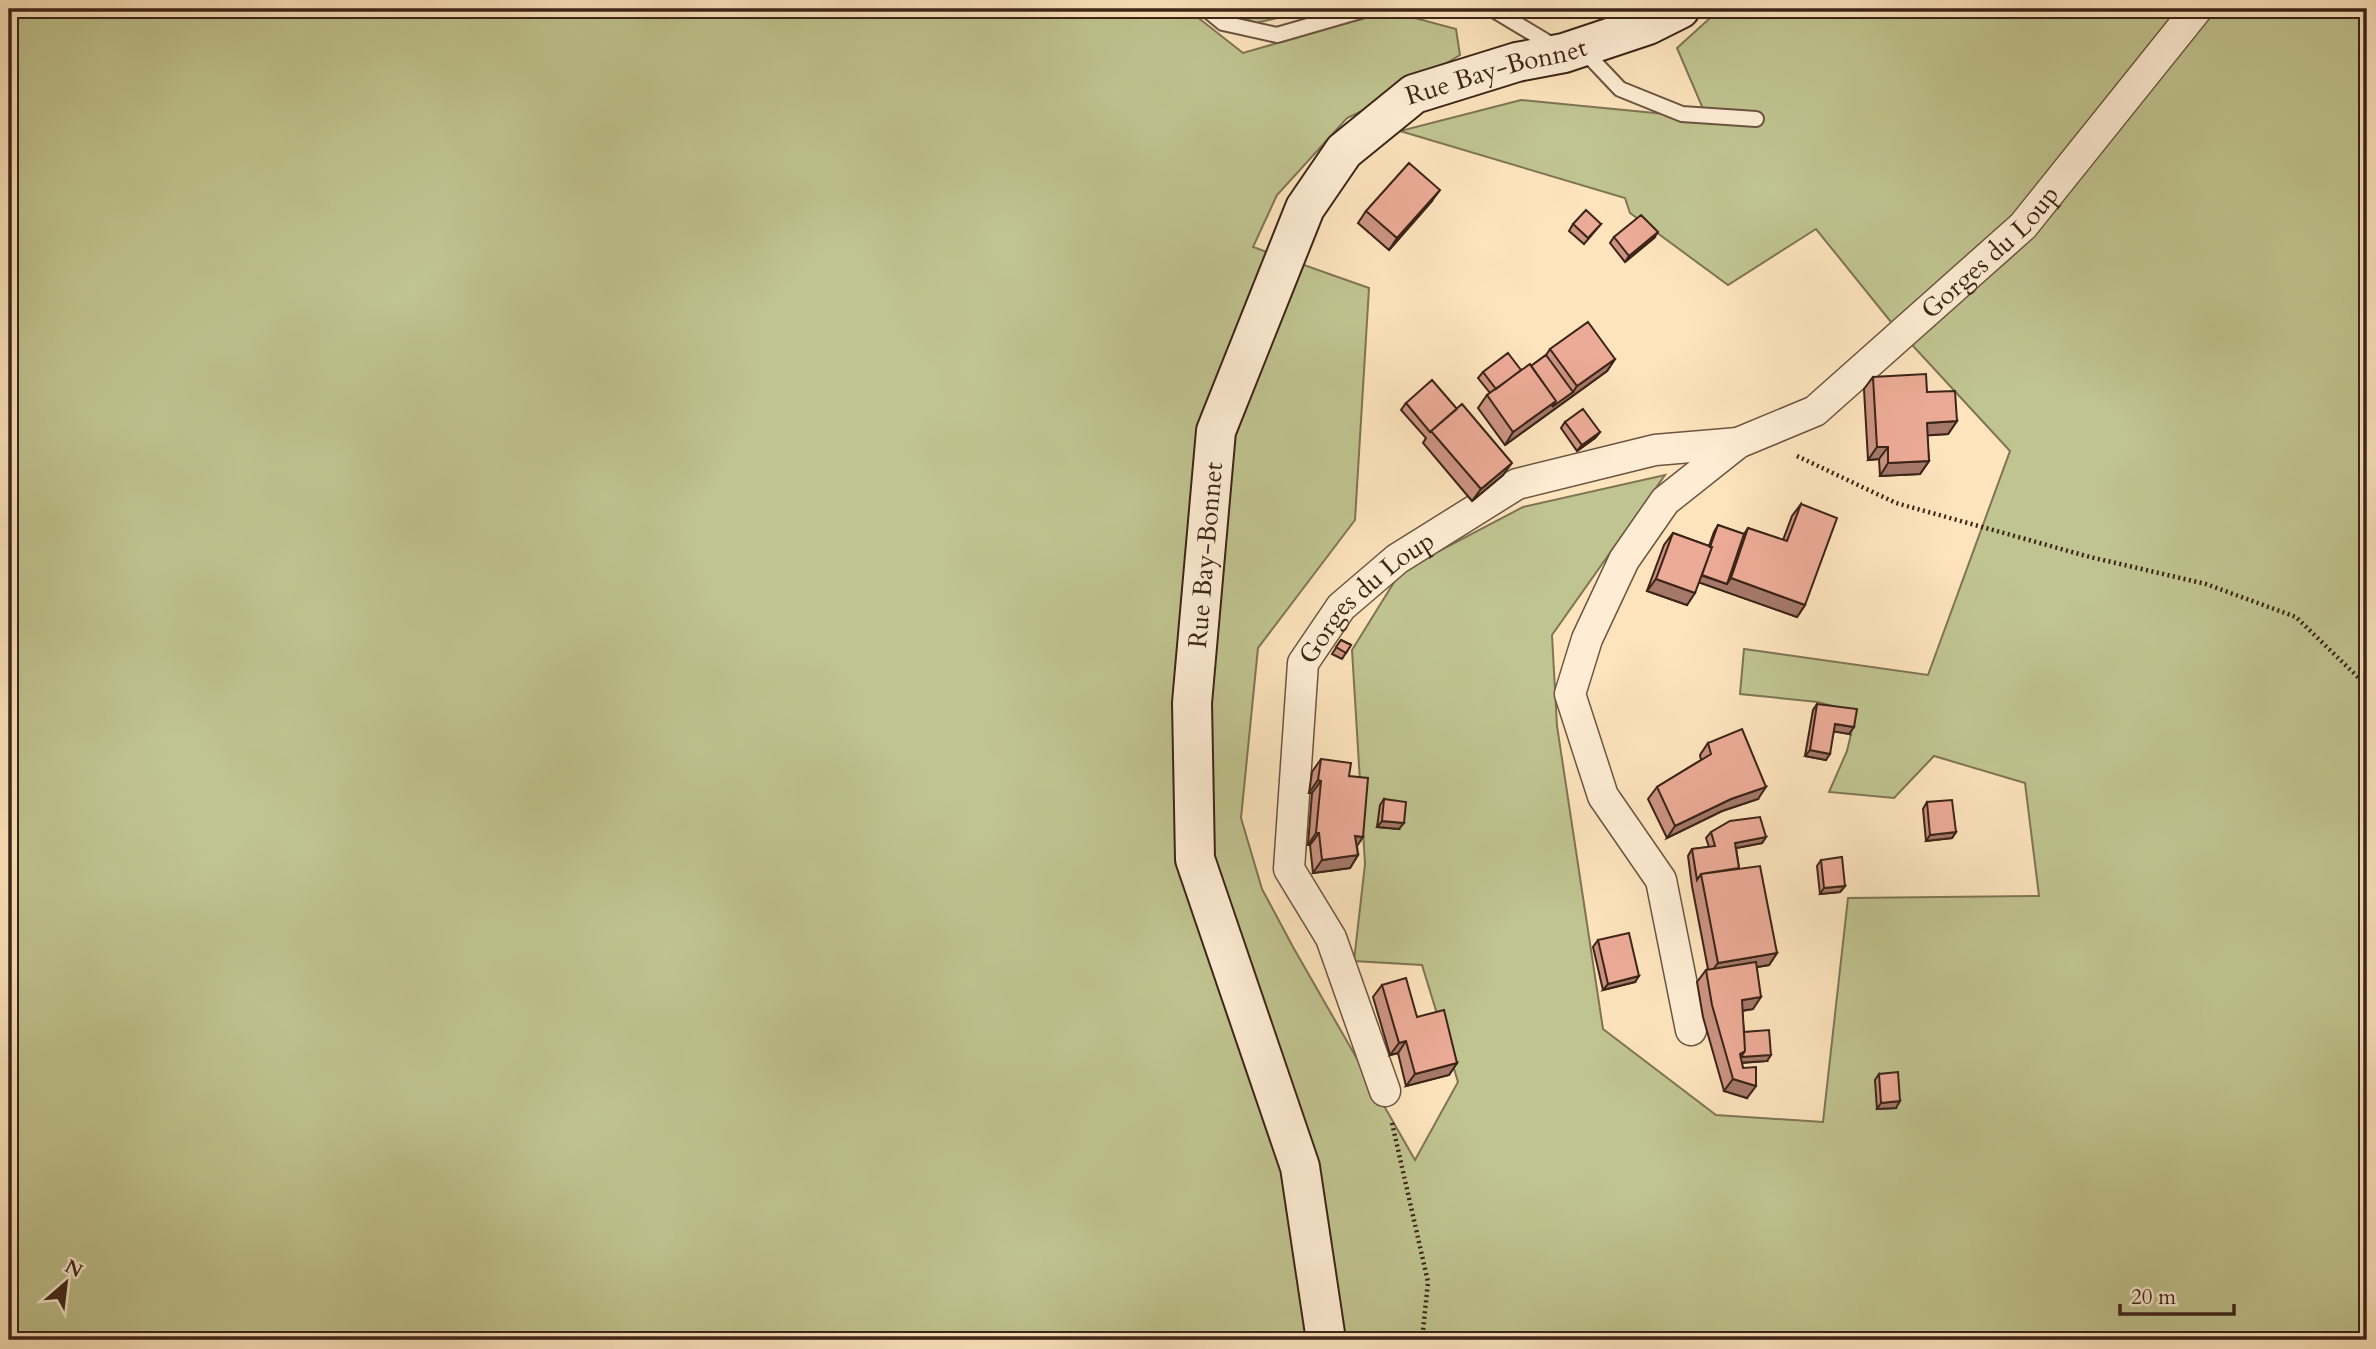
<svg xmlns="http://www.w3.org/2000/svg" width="2376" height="1349" font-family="Cardo,serif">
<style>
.green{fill:#c0c490;stroke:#7e7454;stroke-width:2}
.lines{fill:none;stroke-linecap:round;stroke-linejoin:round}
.service-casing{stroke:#6c5440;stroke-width:18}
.minor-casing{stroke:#6c5440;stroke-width:33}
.secondary-casing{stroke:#3b2417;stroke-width:42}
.path{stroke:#3b2417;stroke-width:4.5;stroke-dasharray:2 3.5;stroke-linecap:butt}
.service{stroke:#feedd4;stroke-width:14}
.minor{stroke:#feedd4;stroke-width:30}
.secondary{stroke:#feedd4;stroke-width:38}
.wall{fill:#cb9382;stroke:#3b2417;stroke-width:2}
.shaded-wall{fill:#a5786a;stroke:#3b2417;stroke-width:2}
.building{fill:#ecab97;stroke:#3b2417;stroke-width:2}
.labels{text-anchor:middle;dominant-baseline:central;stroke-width:6;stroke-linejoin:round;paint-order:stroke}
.street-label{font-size:26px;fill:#3b2417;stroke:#feedd4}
</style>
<rect width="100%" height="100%" fill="#fde4bd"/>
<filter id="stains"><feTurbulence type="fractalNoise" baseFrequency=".00286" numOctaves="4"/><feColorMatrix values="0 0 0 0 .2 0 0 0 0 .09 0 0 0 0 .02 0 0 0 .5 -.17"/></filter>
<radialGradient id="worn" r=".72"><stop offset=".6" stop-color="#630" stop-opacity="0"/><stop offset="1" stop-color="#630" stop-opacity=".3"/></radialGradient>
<!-- green -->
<path class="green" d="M9 9H1187L1243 53 1389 11 1456 29 1460 55 1383 101 1347 118 1277 195 1253 247 1369 288 1355 520 1258 648 1241 818 1262 889 1293 947 1415 1160 1458 1082 1422 965 1354 961 1365 864 1352 650 1401 571 1523 507 1665 475 1552 635 1557 726 1603 1029 1716 1115 1823 1122 1848 898 2039 896 2025 783 1934 756 1894 798 1829 792 1847 751 1856 713 1818 702 1740 694 1744 649 1928 675 2010 451 1891 322 1816 229 1728 285 1630 213 1625 198 1400 131 1521 100 1707 118 1677 48 1720 9H2367V1340H9Z
M1220 9H1317L1256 23Z"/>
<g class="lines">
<!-- service casing -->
<g class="service-casing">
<path id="service" d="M1206 9 1223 23 1277 35 1367 9
M1492 9 1557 48
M1584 51 1620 89 1682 114 1756 119"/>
</g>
<!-- minor casing -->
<g class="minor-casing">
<g id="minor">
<path id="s1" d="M1691 1030 1661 880 1603 796 1570 694 1587 639 1624 560 1665 501 1738 443 1815 411 2023 226 2197 9"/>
<path id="s2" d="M1385 1091 1331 938 1289 869 1303 663 1341 607 1397 559 1517 484 1655 450 1738 443"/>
</g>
</g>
<!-- secondary casing -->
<g class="secondary-casing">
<g id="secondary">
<path id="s3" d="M1326 1340 1300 1167 1195 859 1192 703 1216 431 1305 208 1344 151 1414 94 1517 62 1564 53 1648 25 1680 9"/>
</g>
</g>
<!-- path -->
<path class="path" d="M1797 456 1896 503 2090 557 2206 584 2296 617 2367 686
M1392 1123 1428 1282 1422 1340"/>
<!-- service -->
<use href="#service" class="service"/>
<!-- minor -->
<use href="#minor" class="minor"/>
<!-- secondary -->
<use href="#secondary" class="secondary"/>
</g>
<!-- wall -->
<path class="wall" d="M1431 202 1389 250 1358 223 1366 211Z
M1573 224H1601L1584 244 1569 231Z
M1614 237 1654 238 1625 262 1610 243Z
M1550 349 1615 359 1607 371 1505 445 1478 408 1487 395 1490 393 1478 378 1483 372 1521 370 1531 366 1546 355Z
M1873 377 1927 392 1957 421 1948 434 1927 435 1929 461 1920 474 1880 476 1879 459 1868 460 1864 389Z
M1406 403 1503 475 1472 501 1423 443 1426 438 1401 410Z
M1565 422 1600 432 1595 438 1577 451 1561 428Z
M1801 504 1805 605 1797 617 1699 582 1687 605 1647 591 1664 545 1673 533 1709 546 1714 532 1718 525 1744 534 1748 528 1783 540 1792 516Z
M1341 640 1351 645 1342 659 1332 654Z
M1817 704 1849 734 1834 731 1826 760 1805 756 1813 710Z
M1708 743 1758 799 1722 811 1667 838 1648 799 1657 787 1701 760 1700 755Z
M1321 759 1349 776 1358 855 1350 868 1313 873 1310 845H1308L1312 793H1309L1312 772Z
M1384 799 1399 829 1377 827 1380 805Z
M1927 802 1956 832 1952 838 1926 841 1923 809Z
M1711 832 1766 837 1762 843 1736 848 1739 868 1777 953 1769 965 1757 967 1753 1009 1742 1011 1744 1032 1767 1061 1742 1063 1747 1098 1724 1091 1703 1017 1697 982 1706 970 1708 969 1692 886 1688 856 1692 849 1709 847 1706 838Z
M1821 860 1845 886 1840 892 1820 894 1817 866Z
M1598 940 1635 982 1603 990 1593 947Z
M1382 985 1417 1017 1457 1063 1449 1075 1406 1086 1398 1053 1390 1055 1373 997Z
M1879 1074 1896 1108 1877 1109 1875 1080Z"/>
<!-- shaded-wall -->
<path class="shaded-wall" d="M1440 190 1431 202 1389 250 1397 238Z
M1658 232 1654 238 1625 262 1629 256Z
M1615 359 1607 371 1505 445 1513 432 1556 401 1573 392 1577 386Z
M1957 421 1948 434 1918 436 1927 423Z
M1600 432 1595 438 1577 451 1582 445Z
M1877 447H1888L1879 459 1868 460Z
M1929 461 1920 474 1880 476 1888 463Z
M1512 463 1503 475 1472 501 1481 489Z
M1700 575 1727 584 1731 578 1805 605 1797 617 1695 581Z
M1656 579 1695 593 1687 605 1647 591Z
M1835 724 1854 727 1849 734 1831 731Z
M1810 750 1830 754 1826 760 1805 756Z
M1318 780 1321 781 1312 793H1309Z
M1766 787 1758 799 1722 811 1667 838 1675 826 1731 799Z
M1382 821 1404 823 1399 829 1377 827Z
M1956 832 1952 838 1926 841 1930 835Z
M1316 833H1319L1310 845H1308Z
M1355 836 1363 837 1355 849Z
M1766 837 1762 843 1731 849 1735 843Z
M1358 855 1350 868 1313 873 1322 860Z
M1845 886 1840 892 1820 894 1824 888Z
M1777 953 1769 965 1709 975 1718 963Z
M1639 976 1635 982 1603 990 1608 984Z
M1761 997 1753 1009 1733 1012 1742 1000Z
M1406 1041 1398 1053 1390 1055 1399 1043Z
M1745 1051 1771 1055 1767 1061 1736 1063 1740 1054Z
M1457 1063 1449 1075 1406 1086 1415 1074Z
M1733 1079 1756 1086 1747 1098 1724 1091Z
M1900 1101 1896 1108 1877 1109 1881 1103Z"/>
<!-- building -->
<path class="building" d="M1409 163 1440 190 1397 238 1366 211Z
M1586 210 1601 224 1588 238 1573 224Z
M1641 215 1658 232 1629 256 1614 237Z
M1588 322 1615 359 1577 386 1550 349Z
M1508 353 1521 370 1496 389 1483 372Z
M1546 355 1573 392 1552 407 1556 401 1531 366Z
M1530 364 1556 401 1513 432 1487 395Z
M1926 374 1927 392 1955 391 1957 421 1927 423 1929 461 1888 463V447H1877L1873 377Z
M1432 380 1457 409 1430 432 1406 403Z
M1462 404 1512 463 1481 489 1431 431Z
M1583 409 1600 432 1582 445 1565 422Z
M1801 504 1837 518 1805 605 1731 578 1748 528 1787 541Z
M1718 525 1744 534 1727 584 1702 575 1712 547H1710Z
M1673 533 1712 547 1695 593 1656 579Z
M1341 640 1351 645 1346 653 1336 647Z
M1817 704 1857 709 1854 727 1835 724 1830 754 1810 750Z
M1742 729 1766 787 1731 799 1675 826 1657 787 1711 754 1708 743Z
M1321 759 1351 763 1349 776 1368 778 1363 837 1355 836 1358 855 1322 860 1319 833H1316L1321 781 1318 780Z
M1384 799 1406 802 1404 823 1382 821Z
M1952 800 1956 832 1930 835 1927 802Z
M1760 817 1766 837 1735 843 1739 868 1701 874 1697 880 1692 849 1715 846 1711 832 1730 821Z
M1842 857 1845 886 1824 888 1821 860Z
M1760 866 1777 953 1718 963 1701 874Z
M1629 933 1639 976 1608 984 1598 940Z
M1756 962 1761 997 1742 1000 1745 1051 1740 1054 1743 1068 1756 1067V1086L1733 1079 1712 1005 1706 970Z
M1406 978 1417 1017 1444 1010 1457 1063 1415 1074 1406 1041 1399 1043 1382 985Z
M1769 1030 1771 1055 1741 1057 1745 1051 1744 1032Z
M1898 1072 1900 1101 1881 1103 1879 1074Z"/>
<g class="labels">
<!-- street labels -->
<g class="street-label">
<text stroke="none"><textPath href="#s3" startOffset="1414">Rue Bay-Bonnet</textPath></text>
<text stroke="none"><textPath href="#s1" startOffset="992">Gorges du Loup</textPath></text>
<text stroke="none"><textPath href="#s3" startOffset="805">Rue Bay-Bonnet</textPath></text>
<text stroke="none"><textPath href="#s2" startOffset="542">Gorges du Loup</textPath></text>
</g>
</g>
<!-- margin -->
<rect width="2376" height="1349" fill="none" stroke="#fde4bd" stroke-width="35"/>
<rect x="10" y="10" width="2355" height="1328" fill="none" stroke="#3b2417" stroke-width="3.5"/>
<rect x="18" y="18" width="2341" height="1314" fill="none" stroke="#3b2417" stroke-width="2"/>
<!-- north arrow -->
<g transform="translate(66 1283) rotate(28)" stroke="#feedd4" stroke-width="5" paint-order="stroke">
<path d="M0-5L12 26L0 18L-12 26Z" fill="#3b2417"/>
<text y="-10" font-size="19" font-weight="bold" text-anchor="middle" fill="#3b2417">N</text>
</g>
<!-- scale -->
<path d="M2120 1304v10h114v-10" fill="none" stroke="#3b2417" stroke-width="3.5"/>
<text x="2131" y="1304" font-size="21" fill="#3b2417" stroke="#feedd4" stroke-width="5" paint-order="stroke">20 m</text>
<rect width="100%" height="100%" filter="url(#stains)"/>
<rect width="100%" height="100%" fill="url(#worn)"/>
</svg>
